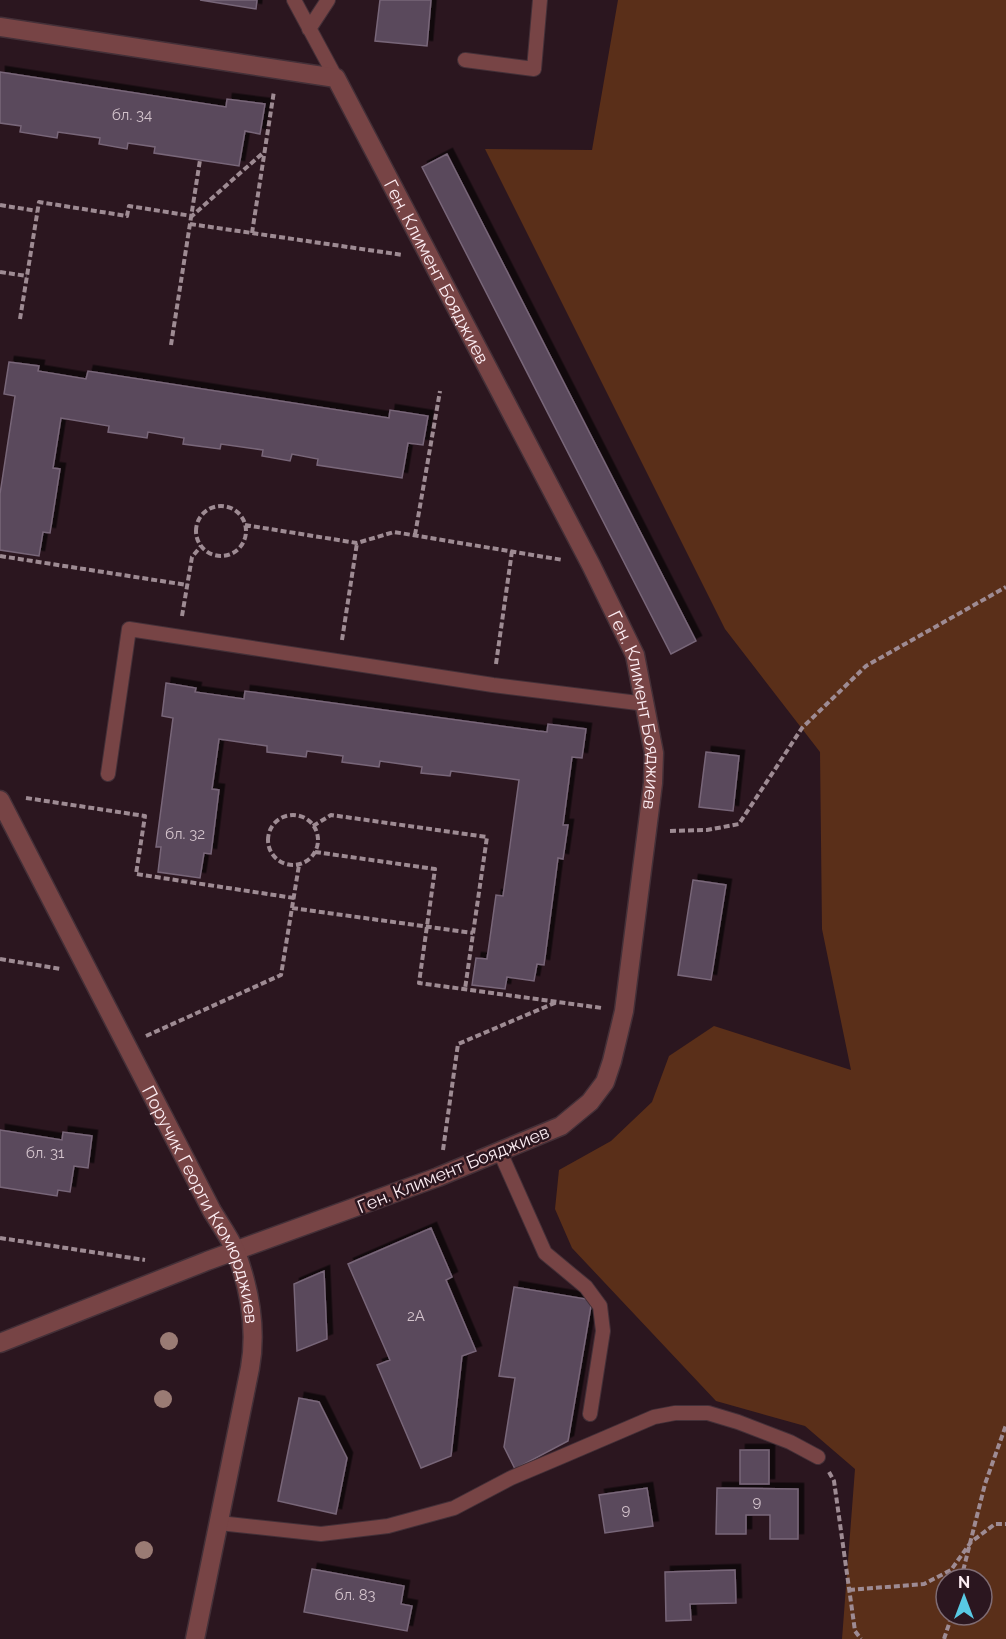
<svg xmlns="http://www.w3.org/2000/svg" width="1006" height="1639" font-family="Raleway,sans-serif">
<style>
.green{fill:#5a2f19;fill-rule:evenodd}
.building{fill:#5a495b;stroke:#786679;stroke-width:1.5;filter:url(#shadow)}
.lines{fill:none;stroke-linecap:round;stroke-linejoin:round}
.lane-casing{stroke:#443038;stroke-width:16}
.street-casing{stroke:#443038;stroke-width:21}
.path{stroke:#9e8b93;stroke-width:4;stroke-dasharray:6 3;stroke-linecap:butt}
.lane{stroke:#774445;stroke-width:14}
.street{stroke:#774445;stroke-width:18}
.tree{fill:#9a7b74}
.labels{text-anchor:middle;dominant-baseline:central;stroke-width:5;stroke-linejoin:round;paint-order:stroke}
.number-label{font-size:15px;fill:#d4c4cd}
.street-label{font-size:18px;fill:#fdedf3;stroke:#2b161f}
</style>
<defs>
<filter id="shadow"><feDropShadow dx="5.5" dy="-5.5" stdDeviation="0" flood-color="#0009"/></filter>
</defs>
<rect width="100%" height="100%" fill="#2b161f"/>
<!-- green -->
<path class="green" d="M618 0H1006V1639H842L855 1469 805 1426 716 1401 572 1248 555 1209 559 1170 611 1141 652 1102 669 1056 714 1026 851 1070 822 929 820 752 725 629 485 149 592 150ZM946 1579H982V1615H946Z"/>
<!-- building -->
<path class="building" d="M200 0H257L256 9Z
M380 0H431L427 46 375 41Z
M0 72 226 107 227 99 265 104 260 134 245 131 239 166 154 153 155 147 128 143 127 149 99 144 100 138 58 132 57 138 20 132 21 126 0 123Z
M447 154 696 641 671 654 422 167Z
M9 362 39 366 38 371 86 379 88 371 389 418 390 410 428 416 423 445 408 443 402 478 317 465 318 459 292 454 290 461 262 456 263 450 221 444 220 449 183 444 184 438 148 432 147 438 108 432 109 426 61 418 53 468 60 469 50 533 43 532 39 556 0 550V494L15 396 4 394Z
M166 683 196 688 195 692 244 699 245 691 538 731 547 732 548 724 586 729 582 758 572 757 563 825H568L563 859 558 858 544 965 537 964 534 981 507 977 505 989 472 985 476 958 487 959 496 895 503 896 519 780 451 771 450 776 421 773 422 767 380 761 379 767 342 762 343 756 307 751 306 757 267 752V746L219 739 212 789 219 790 211 854 204 853 200 878 158 872 161 847H156L173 718 162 716Z
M706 752 739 756 733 811 699 807Z
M693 880 726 885 711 980 678 975Z
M0 1130 62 1140 63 1132 92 1136 88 1168 74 1166 70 1192 58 1190 57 1196 0 1187Z
M431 1228 452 1277 446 1280 476 1351 462 1356 451 1456 421 1468 377 1365 390 1360 348 1264Z
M324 1271 327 1339 297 1351 294 1284Z
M514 1287 592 1300 568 1441 515 1469 504 1447 515 1378 499 1376Z
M299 1398 319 1402 347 1458 336 1514 278 1501Z
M740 1450H769V1484H740Z
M647 1488 653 1526 605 1533 599 1495Z
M717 1488 798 1489V1539H770V1515H746V1534H716Z
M312 1569 404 1586 401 1604 412 1606 407 1631 304 1612Z
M735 1570 736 1603 690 1604 691 1620 666 1621 665 1572Z"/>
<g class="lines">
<!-- lane casing -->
<g class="lane-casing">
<path id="lane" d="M294 0 336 78
M309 29 328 0
M465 60 534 69 540 0
M108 774 129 629 493 685 646 704
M500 1152 545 1253 586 1287 600 1306 603 1331 590 1414
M219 1523 321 1534 388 1526 454 1508 511 1478 563 1456 654 1417 675 1413H708L738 1422 790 1442 818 1457"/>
</g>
<!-- street casing -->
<g class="street-casing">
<g id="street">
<path id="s1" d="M0 27 336 78 591 565 635 655 654 753 653 783 624 1011 612 1061 605 1082 590 1102 561 1126 438 1177 207 1261 0 1343"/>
<path id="s2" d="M0 800 212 1211C220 1224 230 1238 236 1252 250 1290 257 1329 250 1368L195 1639"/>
</g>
</g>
<!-- path -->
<path class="path" d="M0 205 37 211
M190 224 403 255
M252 233 274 91
M0 272 27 276
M20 319 39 202 127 216 129 206 192 216 265 151
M171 345 200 160
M196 531a25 25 0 1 1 50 0a25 25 0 1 1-50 0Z
M245 525 357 543 394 532 563 560
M415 535 440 391
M0 556 187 585
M182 616 192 557 201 546
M342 640 357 543
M496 664 512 551
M26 798 145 816 136 874 294 898
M268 840a25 25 0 1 1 50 0a25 25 0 1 1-50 0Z
M313 826 331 815 487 837 465 989
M670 831 707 830 739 824 802 728 866 666 1006 587
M315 852 435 869 419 983 602 1008
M292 908 473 933
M0 959 61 969
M146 1036 281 975 299 865
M443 1150 458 1044 557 1002
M0 1238 145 1260
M829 1472 834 1481 855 1631 861 1639
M961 1579 985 1484 1006 1425
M849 1590 924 1584 951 1570 971 1542 995 1524H1006
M944 1639 952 1615"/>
<!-- lane -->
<use href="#lane" class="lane"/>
<!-- street -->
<use href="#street" class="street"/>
</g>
<!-- trees -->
<g class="tree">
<circle cx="169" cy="1341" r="9"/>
<circle cx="163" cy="1399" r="9"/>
<circle cx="144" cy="1550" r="9"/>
</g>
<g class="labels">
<!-- number labels -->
<g class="number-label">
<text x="132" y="115">бл. 34</text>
<text x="185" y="834">бл. 32</text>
<text x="45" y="1153">бл. 31</text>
<text x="416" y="1316">2А</text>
<text x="757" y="1502">9</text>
<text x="626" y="1510">9</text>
<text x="355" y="1595">бл. 83</text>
</g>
<!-- street labels -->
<g class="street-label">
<text stroke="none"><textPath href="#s1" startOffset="558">Ген. Климент Бояджиев</textPath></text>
<text stroke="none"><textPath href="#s1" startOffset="1044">Ген. Климент Бояджиев</textPath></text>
<text transform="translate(453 1169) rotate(-22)">Ген. Климент Бояджиев</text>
<text stroke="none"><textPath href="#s2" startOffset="453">Поручик Георги Кюмюрджиев</textPath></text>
</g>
</g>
<!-- north arrow -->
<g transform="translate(964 1597)"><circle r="28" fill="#2b161f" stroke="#7f6c74" stroke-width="1.5"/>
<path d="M0-4.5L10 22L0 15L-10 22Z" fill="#58c9e3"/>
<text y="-9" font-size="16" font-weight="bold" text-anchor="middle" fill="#fdedf3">N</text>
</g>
</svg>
